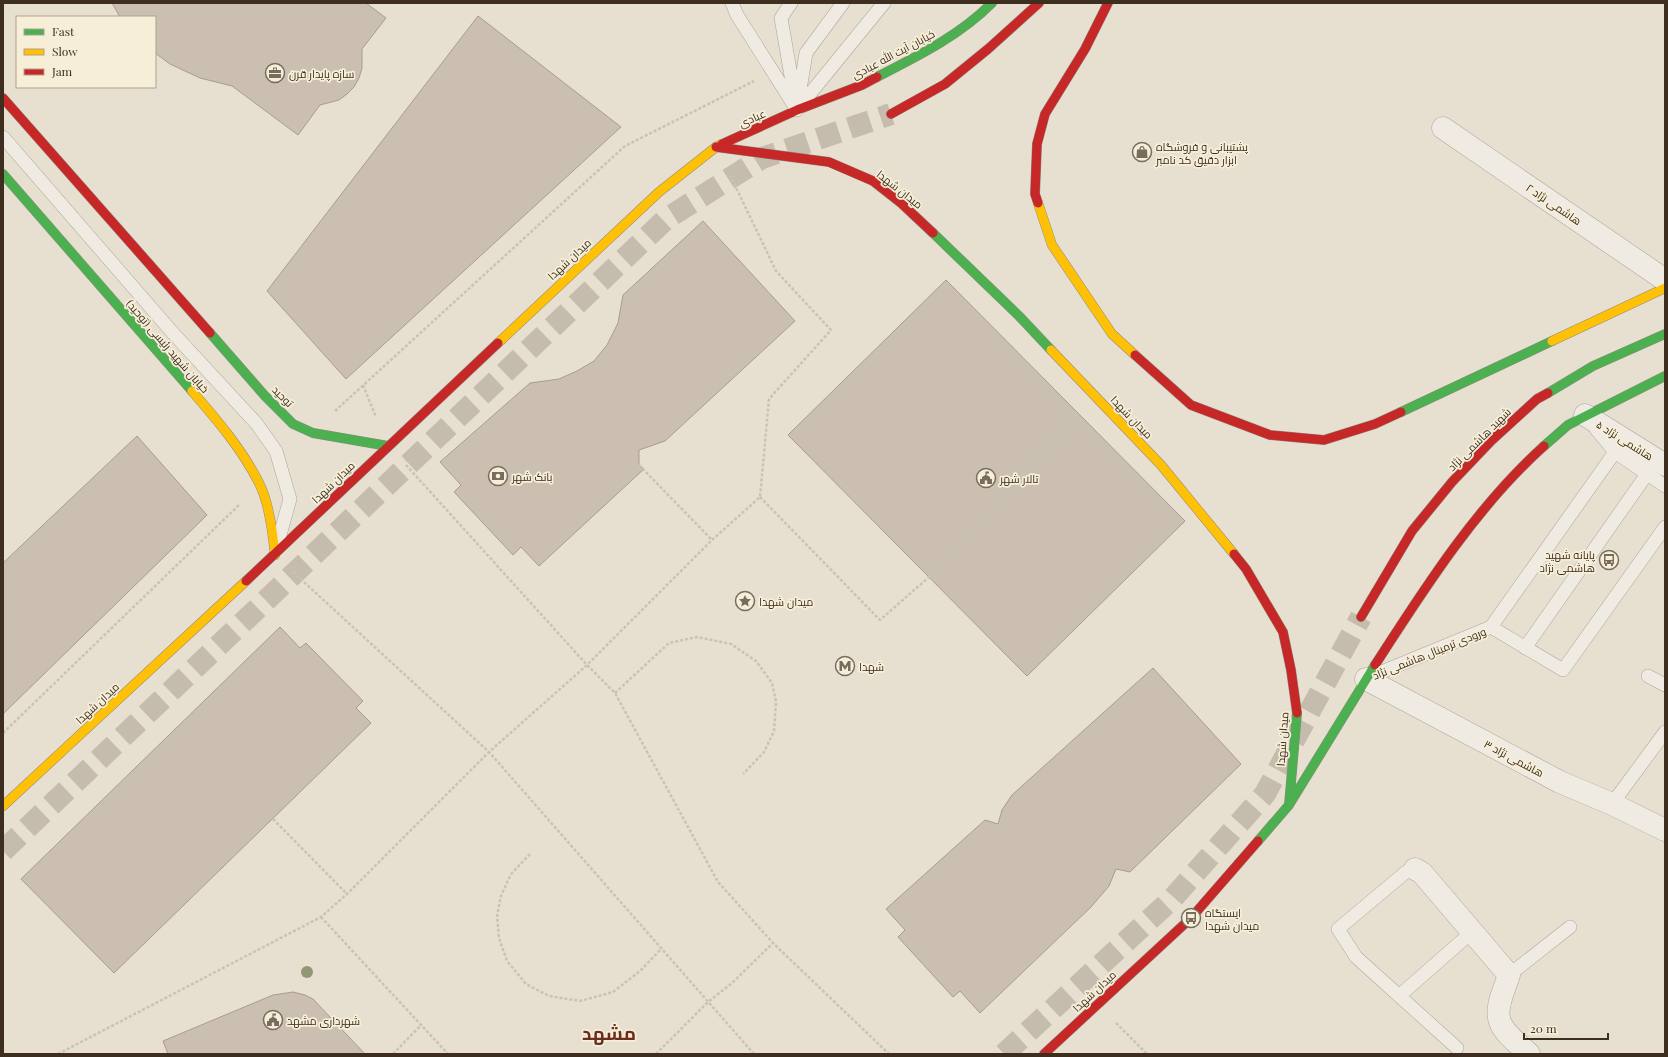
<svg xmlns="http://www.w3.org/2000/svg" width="1668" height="1057" font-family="'Playfair Display',Cairo,serif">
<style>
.building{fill:#cbbfb2;stroke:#a89c90}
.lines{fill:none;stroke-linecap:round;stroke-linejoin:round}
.primary-tunnel{stroke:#c5bcae;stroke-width:22;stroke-dasharray:22 11;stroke-linecap:butt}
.lane-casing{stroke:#ada599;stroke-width:14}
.street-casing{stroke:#ada599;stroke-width:23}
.fast-casing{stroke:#928b80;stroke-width:10}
.slow-casing{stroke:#928b80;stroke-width:10}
.jam-casing{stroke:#928b80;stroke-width:10}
.path{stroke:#c8c2b9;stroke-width:2.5;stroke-dasharray:3 2;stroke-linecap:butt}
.lane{stroke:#efebe3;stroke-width:13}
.street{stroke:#efebe3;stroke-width:22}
.fast{stroke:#4caf50;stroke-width:9}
.slow{stroke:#ffc107;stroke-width:9}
.jam{stroke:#c62828;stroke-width:9}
.tree{fill:#929673}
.labels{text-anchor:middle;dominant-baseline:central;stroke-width:3.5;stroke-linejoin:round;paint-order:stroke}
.street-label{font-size:11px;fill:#3d2e20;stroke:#f7eed8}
.poi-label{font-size:11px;fill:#3d2e20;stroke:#f7eed8;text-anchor:start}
.town-label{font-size:19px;font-weight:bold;fill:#6b2e1e;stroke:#f7eed8}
</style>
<rect width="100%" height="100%" fill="#e7e0d1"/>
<!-- building -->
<path class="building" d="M112 3H366L386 18 362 49V68L359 78 354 87 347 94 339 100 320 105 298 135 232 86 200 78 170 64 155 53V17H120Z
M478 16 621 127 346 379 267 291Z
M703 221 795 321 665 441 639 450V465L644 469 539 566 521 547 513 555 454 492 461 485 440 462 530 383 559 379 577 371 594 361 607 345 618 323 623 295Z
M946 280 1185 521 1027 676 788 435Z
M137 436 207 515 3 714V563Z
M280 627 300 648 306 643 363 701 356 708 371 723 114 973 21 879Z
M1153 668 1241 764 1130 872 1116 869 1109 886 1091 907 980 1013 960 991 953 997 898 937 905 930 886 909 985 820 998 824 1002 810 1012 795Z
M293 992 305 995 313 999 365 1054H168L163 1041 273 995Z"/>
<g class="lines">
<!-- primary-tunnel -->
<path class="primary-tunnel" d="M3 851 666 219 762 158 891 114
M1004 1054 1173 898 1265 794 1361 617"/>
<!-- lane casing -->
<g class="lane-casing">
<path id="lane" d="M732 3 737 15 797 110
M791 3 781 18 795 99
M800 106 884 3
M797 108 806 53 843 3
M3 137 172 332 256 423 276 451 290 499 278 542
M1596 429 1615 452 1665 486
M1491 627 1563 670 1665 527
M1491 627 1615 452
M1525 648 1647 474
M1648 676 1665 685
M1367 678 1491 627
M1612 804 1665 732
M1415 869 1406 872 1338 929 1356 957 1457 1048
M1509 975 1570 927
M1399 996 1472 932"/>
</g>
<!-- street casing -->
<g class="street-casing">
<path id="street" d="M1443 128 1665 280
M1585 415 1665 465
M1366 679 1560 782 1612 804 1665 830
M1415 869 1422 873 1509 975C1505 988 1496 1005 1499 1018 1501 1032 1519 1044 1529 1054"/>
</g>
<!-- fast casing -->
<g class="fast-casing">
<path id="fast" d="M877 77C918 56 959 36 992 3
M3 174 192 391
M933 233 1019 316 1051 350
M210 333 265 396 293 424 313 433 388 446
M1548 393 1593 366 1665 334
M1401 412 1552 341
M1544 446 1568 425 1665 376
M1289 805 1297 713
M1258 841 1289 805 1375 665"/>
</g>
<!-- slow casing -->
<g class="slow-casing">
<path id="slow" d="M1038 203 1052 245 1112 334 1135 355
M1552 341 1665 288
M498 343 659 192 716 147 722 144
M1051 350 1161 465 1234 554
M192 391C217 420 242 449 259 483 269 502 273 534 275 555
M3 806 246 581"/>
</g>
<!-- jam casing -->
<g class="jam-casing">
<path id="jam" d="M3 98 210 333
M891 114 945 84 988 49 1039 3
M722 144 797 110 862 85 877 77
M716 147 829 162 873 181 901 203 933 233
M1038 203 1035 194 1037 144 1045 114 1085 49 1108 3
M1135 355 1191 405 1270 435 1324 440 1375 424 1401 412
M1234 554 1246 569 1283 632 1291 670 1297 713
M246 581 498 343
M1361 617 1412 531 1452 482 1491 441 1537 399 1548 393
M1375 665C1424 589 1476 507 1544 446
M1044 1054 1191 918 1258 841"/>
</g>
<!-- path -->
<path class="path" d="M363 385 376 417
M335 411 625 146 754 81
M406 465 587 665 615 693 718 882 773 943 889 1054
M639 465 712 540
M760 497 880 620 929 577 1078 413
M293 572 489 752 754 1054
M615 693 669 643 697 637 731 644 756 661 772 683 776 702 774 731 764 752 743 774
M3 733 239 505
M273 819 347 894
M530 854 511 874 501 896 497 916 499 938 507 961 526 984 549 996 580 1001 613 992 640 971 662 948
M321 917 448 1054
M1116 1023 1147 1054
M58 1054 321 917 347 894 489 752 587 665 712 540 760 497 769 399 831 330 776 271 730 175
M393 1054 421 1025
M656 1054 708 1002 732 983 773 943"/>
<!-- lane -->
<use href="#lane" class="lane"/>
<!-- street -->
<use href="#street" class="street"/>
<!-- fast -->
<use href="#fast" class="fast"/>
<!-- slow -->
<use href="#slow" class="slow"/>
<!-- jam -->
<use href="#jam" class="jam"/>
</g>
<!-- trees -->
<circle class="tree" cx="307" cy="972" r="6"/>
<!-- icons -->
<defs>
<g id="office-ring" transform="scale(1)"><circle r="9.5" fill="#f7eed8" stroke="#786c5e" stroke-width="1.5"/><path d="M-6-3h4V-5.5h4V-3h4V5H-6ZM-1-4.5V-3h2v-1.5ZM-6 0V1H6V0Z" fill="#786c5e"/></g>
<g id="shop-ring" transform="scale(1)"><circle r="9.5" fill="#f7eed8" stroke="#786c5e" stroke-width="1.5"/><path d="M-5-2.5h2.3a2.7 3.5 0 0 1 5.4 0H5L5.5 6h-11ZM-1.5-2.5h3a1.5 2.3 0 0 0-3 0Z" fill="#786c5e"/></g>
<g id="bank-ring" transform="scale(1)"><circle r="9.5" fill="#f7eed8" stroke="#786c5e" stroke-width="1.5"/><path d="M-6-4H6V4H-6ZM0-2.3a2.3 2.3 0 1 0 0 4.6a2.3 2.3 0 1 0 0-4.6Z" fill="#786c5e"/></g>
<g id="civic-ring" transform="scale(1)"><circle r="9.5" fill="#f7eed8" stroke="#786c5e" stroke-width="1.5"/><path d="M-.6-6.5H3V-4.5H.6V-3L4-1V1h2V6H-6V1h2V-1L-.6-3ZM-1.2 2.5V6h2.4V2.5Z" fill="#786c5e"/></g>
<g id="bus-ring" transform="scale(1)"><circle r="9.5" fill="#f7eed8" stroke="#786c5e" stroke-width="1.5"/><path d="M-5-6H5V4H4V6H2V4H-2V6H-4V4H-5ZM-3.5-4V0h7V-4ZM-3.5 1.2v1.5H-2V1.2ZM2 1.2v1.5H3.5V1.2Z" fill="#786c5e"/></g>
<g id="sight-ring" transform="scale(1)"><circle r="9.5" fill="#f7eed8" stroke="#786c5e" stroke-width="1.5"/><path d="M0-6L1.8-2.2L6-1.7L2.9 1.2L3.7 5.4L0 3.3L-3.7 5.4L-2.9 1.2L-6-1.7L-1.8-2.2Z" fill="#786c5e"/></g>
<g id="metro-ring" transform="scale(1)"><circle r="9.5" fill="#f7eed8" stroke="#786c5e" stroke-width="1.5"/><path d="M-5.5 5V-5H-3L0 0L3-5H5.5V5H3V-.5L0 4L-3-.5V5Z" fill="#786c5e"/></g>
</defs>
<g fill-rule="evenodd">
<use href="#office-ring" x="275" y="73"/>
<use href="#shop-ring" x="1142" y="152"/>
<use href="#bank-ring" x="498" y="476"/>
<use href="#civic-ring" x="986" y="478"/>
<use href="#bus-ring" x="1609" y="560"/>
<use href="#sight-ring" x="745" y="601"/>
<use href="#metro-ring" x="845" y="666"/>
<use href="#bus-ring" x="1191" y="918"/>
<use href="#civic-ring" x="273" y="1020"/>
</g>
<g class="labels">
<!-- street labels -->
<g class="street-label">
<text transform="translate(893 54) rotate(-28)">خیابان آیت الله عبادی</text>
<text transform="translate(752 118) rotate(-25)">عبادی</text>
<text transform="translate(900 189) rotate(38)">میدان شهدا</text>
<text transform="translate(1554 204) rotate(34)">هاشمی نژاد ۲</text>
<text transform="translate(569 259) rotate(-43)">میدان شهدا</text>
<text transform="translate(168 346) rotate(49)">خیابان شهید رئیسی (توحید)</text>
<text transform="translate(283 396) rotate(45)">توحید</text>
<text transform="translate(1132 417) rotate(46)">میدان شهدا</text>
<text transform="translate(1479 439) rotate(-45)">شهید هاشمی نژاد</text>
<text transform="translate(1625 440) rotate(32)">هاشمی نژاد ۵</text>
<text transform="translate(333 482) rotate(-44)">میدان شهدا</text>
<text transform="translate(1429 653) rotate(-22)">ورودی ترمینال هاشمی نژاد</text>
<text transform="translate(97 703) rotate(-43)">میدان شهدا</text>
<text transform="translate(1282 739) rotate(-86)">میدان شهدا</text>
<text transform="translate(1514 758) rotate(28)">هاشمی نژاد ۳</text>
<text transform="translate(1094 991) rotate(-43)">میدان شهدا</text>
</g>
<!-- poi labels -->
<g class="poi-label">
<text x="289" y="73">سازه پایدار قرن</text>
<text x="1156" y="146">پشتیبانی و فروشگاه<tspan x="1156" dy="13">ابزار دقیق کد نامبر</tspan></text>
<text x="512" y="476">بانک شهر</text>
<text x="1000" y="478">تالار شهر</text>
<text x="1595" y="554" text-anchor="end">پایانه شهید<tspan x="1595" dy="13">هاشمی نژاد</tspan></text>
<text x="759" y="601">میدان شهدا</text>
<text x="859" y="666">شهدا</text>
<text x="1205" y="912">ایستگاه<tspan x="1205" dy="13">میدان شهدا</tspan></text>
<text x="287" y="1020">شهرداری مشهد</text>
</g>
<!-- town labels -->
<g class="town-label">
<text x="609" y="1032">مشهد</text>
</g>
</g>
<!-- border -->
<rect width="1668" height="1057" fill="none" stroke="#3d2e20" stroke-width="8"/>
<!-- legend -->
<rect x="16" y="16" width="140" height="72" fill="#f7eed8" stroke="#ada18e"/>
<rect x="24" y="29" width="20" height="6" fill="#4caf50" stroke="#ada18e"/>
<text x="52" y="36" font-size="12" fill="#3d2e20">Fast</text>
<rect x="24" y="49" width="20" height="6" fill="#ffc107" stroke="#ada18e"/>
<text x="52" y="56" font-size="12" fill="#3d2e20">Slow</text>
<rect x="24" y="69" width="20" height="6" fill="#c62828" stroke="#ada18e"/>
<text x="52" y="76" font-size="12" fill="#3d2e20">Jam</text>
<!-- scale -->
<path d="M1524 1033v6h84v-6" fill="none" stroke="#3d2e20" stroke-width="2"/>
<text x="1530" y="1033" font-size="12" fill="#3d2e20" stroke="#f7eed8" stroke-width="3" paint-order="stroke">20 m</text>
</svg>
